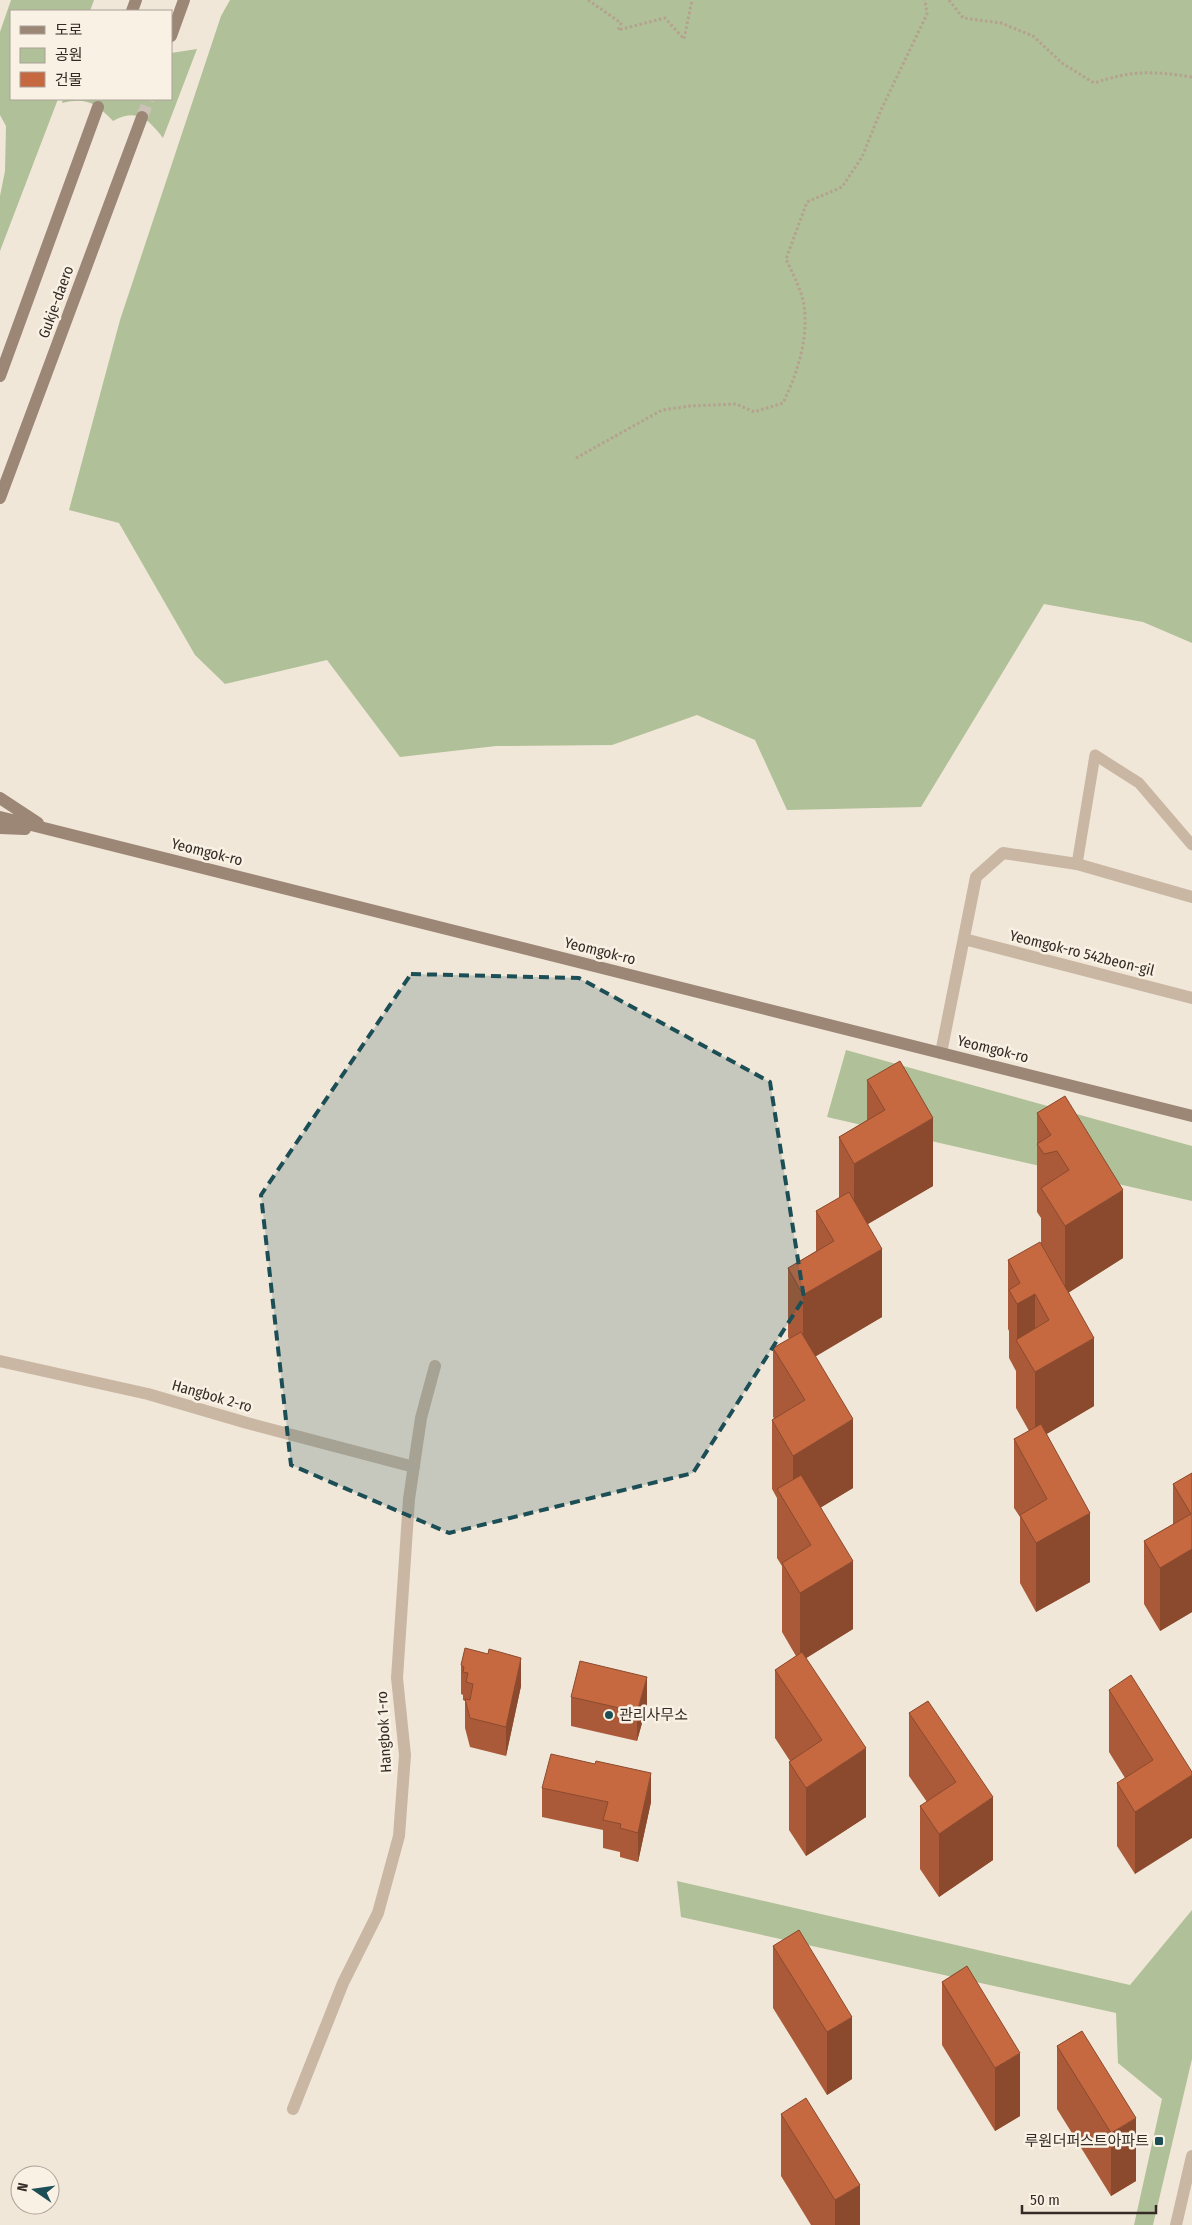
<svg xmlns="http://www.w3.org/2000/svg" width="1192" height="2225" font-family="'Fira Sans Condensed','Noto Sans KR',sans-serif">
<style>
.green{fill:#b0c098}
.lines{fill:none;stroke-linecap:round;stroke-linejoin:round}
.secondary-tunnel{stroke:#cbc1b4;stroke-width:12;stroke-dasharray:12 6;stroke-linecap:butt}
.path{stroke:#b5a18f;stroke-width:3;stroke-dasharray:2.5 2.5;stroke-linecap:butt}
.service{stroke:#c9b7a4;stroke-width:11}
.minor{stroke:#c9b7a4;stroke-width:12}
.secondary{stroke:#9c8676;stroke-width:12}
.wall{fill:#aa5a38}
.shaded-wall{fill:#8b4a2e}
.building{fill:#c66941;stroke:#8b4a2e}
.marked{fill:#1c4e56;fill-opacity:0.2;stroke:#1c4e56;stroke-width:4;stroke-dasharray:10 6;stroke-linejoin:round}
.poi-dot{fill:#1c4e56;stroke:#f9f1e4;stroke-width:2}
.labels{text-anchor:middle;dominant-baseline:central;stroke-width:5;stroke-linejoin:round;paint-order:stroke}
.street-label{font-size:15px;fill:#342b26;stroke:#f9f1e4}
.poi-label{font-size:15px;fill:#342b26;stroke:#f9f1e4;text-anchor:start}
</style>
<rect width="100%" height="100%" fill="#f1e7d8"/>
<!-- green -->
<path class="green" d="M11 0H94L90 11H11V99H58L0 251V196L5 171 6 126 0 115V32Z
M230 0H1192V643L1143 622 1044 604 921 807 787 810 755 740 697 715 612 745 496 746 400 757 327 660 225 684 195 655 119 523 69 510 120 320 221 16Z
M197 49 163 138C148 119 138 108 113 121 96 103 86 97 62 103L63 99H171V53Z
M846 1050 1192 1146V1201L827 1117Z
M677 1881 1130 1985 1192 1910V2059L1153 2225H1134L1162 2099 1118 2063 1116 2013 681 1917Z"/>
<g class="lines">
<!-- secondary-tunnel -->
<path class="secondary-tunnel" d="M142 117 149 99"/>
<!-- path -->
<path class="path" d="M588 0 621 23 618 30 665 18 684 39 692 0
M949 0 963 18 1001 23 1033 36 1062 63 1094 83C1134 70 1151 71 1192 77
M576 458 662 410 690 406 736 404 754 412 783 403C797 374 809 338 804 306 802 290 792 273 786 259L807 202 842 187 862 157 881 110 927 14 925 0"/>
<!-- service -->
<path class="service" d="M1077 864 1095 755 1139 783 1192 845"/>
<!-- minor -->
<path class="minor" d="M964 939 1192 998
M941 1053 976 877 1003 853 1077 864 1192 897
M0 1361 148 1394 247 1423 414 1467
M293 2109 343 1983 378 1913 399 1836 405 1755 397 1678 409 1499 421 1418 435 1366
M1176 2225 1192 2156"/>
<!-- secondary -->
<path class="secondary" d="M132 11 136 0
M171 36 184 0
M0 376 98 107
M0 498 142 117
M0 798 38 823
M0 817 1192 1116
M0 828 25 829"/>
</g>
<!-- wall -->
<path class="wall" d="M867 1080 933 1186 868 1224 882 1317 815 1356 853 1488 821 1507 853 1629 806 1658 866 1817 806 1856 789 1830V1762L790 1761 775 1738V1670L796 1656 782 1632V1566L777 1558V1498L772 1489V1420L774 1418 773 1417V1348L789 1339 788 1337V1268L816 1251V1211L839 1198V1137L867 1120Z
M1065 1096 1123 1258 1069 1292 1094 1406 1046 1434 1090 1582 1036 1612 1020 1583V1517L1014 1508V1439L1029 1431 1016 1408V1371L1009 1358V1331L1008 1329V1260L1041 1244V1218L1037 1212V1113Z
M1192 1473V1612L1160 1631 1144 1604V1541L1173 1524V1484Z
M461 1665 521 1686 506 1756 470 1747 465 1728V1701L463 1700V1695L461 1694Z
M1109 1690 1192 1772 1135 1874 1117 1846V1783L1125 1778 1109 1752Z
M571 1697 647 1705 637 1741 571 1726Z
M928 1701 993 1860 939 1897 920 1869V1806L927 1802 909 1776V1713Z
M542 1788 651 1802 638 1862 620 1857V1852L603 1848V1830L542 1817Z
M799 1930 852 2079 827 2095 773 2008V1946Z
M967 1966 1020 2116 995 2131 942 2045V1982Z
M1082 2031 1136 2181 1111 2196 1057 2109V2046Z
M781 2114 860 2225H811L781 2176Z"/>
<!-- shaded-wall -->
<path class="shaded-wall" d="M933 1118V1186L854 1232V1164Z
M1123 1190V1258L1065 1295V1226Z
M882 1249V1317L803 1364V1295Z
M1035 1294V1363L1017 1342V1304Z
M1094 1338V1406L1035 1441V1372Z
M853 1419V1488L797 1522 793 1515V1456Z
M1090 1513V1582L1036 1612V1543Z
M1192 1549V1612L1160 1631V1568Z
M853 1561V1629L800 1662V1593Z
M521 1658V1686L506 1756V1727Z
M647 1677V1705L637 1741V1712Z
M866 1748V1817L806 1856V1788Z
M651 1773V1802L638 1862V1833Z
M1192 1775V1838L1135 1874V1812Z
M993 1797V1860L939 1897V1834Z
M852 2017V2079L827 2095V2032Z
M1020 2053V2116L995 2131V2068Z
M1136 2118V2181L1111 2196V2133Z
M860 2185V2225H835V2200Z"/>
<!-- building -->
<path class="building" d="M900 1061 933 1118 854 1164 839 1137 885 1110 867 1080Z
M1065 1096 1123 1190 1065 1226 1041 1188 1069 1170 1057 1151 1044 1154 1037 1144 1051 1135 1037 1113Z
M849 1192 882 1249 803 1295 788 1268 834 1241 816 1211Z
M1040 1242 1094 1338 1035 1372 1016 1340 1049 1320 1035 1294 1017 1304 1009 1290 1020 1283 1008 1260Z
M801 1332 853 1419 793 1456 772 1420 805 1400 773 1348Z
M1041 1424 1090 1513 1036 1543 1020 1515 1047 1499 1014 1439Z
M1192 1473V1549L1160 1568 1144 1541 1191 1514 1173 1484Z
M801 1475 853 1561 800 1593 782 1563 811 1545 777 1489Z
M465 1648 488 1654 489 1649 521 1658 506 1727 470 1718 465 1699 470 1700 473 1684 466 1682 468 1673 463 1672 464 1667 461 1665Z
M802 1652 866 1748 806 1788 789 1762 822 1740 775 1670Z
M580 1661 647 1677 637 1712 571 1697Z
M1131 1675 1192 1772V1775L1135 1812 1117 1783 1153 1760 1109 1690Z
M928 1701 993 1797 939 1834 920 1806 956 1782 909 1713Z
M551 1754 595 1764 596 1761 651 1773 638 1833 620 1828 621 1824 603 1820 608 1802 542 1788Z
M799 1930 852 2017 827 2032 773 1946Z
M967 1966 1020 2053 995 2068 942 1982Z
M1082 2031 1136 2118 1111 2133 1057 2046Z
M806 2098 860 2185 835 2200 781 2114Z"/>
<!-- marked area -->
<path class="marked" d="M411 974 579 978 770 1082 804 1298 693 1473 449 1533 291 1465 261 1195Z"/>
<!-- markers -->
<g class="poi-dot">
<circle cx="609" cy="1715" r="5"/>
<rect x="1154" y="2136" width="10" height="10" rx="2.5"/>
</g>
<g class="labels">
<!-- street labels -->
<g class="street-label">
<text transform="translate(56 302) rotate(-70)">Gukje-daero</text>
<text transform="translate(207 852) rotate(14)">Yeomgok-ro</text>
<text transform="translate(600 951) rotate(14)">Yeomgok-ro</text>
<text transform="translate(1082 953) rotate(14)">Yeomgok-ro 542beon-gil</text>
<text transform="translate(993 1049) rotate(14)">Yeomgok-ro</text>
<text transform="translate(212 1396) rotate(16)">Hangbok 2-ro</text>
<text transform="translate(384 1732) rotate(-93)">Hangbok 1-ro</text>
</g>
<!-- poi labels -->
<g class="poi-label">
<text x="619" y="1715">관리사무소</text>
<text x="1149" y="2141" text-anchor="end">루원더퍼스트아파트</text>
</g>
</g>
<!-- legend -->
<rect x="10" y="10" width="162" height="90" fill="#f9f1e4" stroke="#aaa298"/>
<rect x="20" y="26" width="25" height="8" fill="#9c8676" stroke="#aaa298"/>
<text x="55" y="35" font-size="15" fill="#342b26">도로</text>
<rect x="20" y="48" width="25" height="15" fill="#b0c098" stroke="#aaa298"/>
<text x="55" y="60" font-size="15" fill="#342b26">공원</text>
<rect x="20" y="72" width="25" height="15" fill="#c66941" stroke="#aaa298"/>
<text x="55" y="85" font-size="15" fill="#342b26">건물</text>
<!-- north arrow -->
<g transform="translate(35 2190) rotate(283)"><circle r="24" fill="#f9f1e4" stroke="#aaa298"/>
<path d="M0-4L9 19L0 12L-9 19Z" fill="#1c4e56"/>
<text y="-8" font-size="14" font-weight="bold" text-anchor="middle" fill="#342b26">N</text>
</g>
<!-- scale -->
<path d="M1022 2205v8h134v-8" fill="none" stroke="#342b26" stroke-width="2.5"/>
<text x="1030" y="2205" font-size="15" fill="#342b26" stroke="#f9f1e4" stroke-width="4" paint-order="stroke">50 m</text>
</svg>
